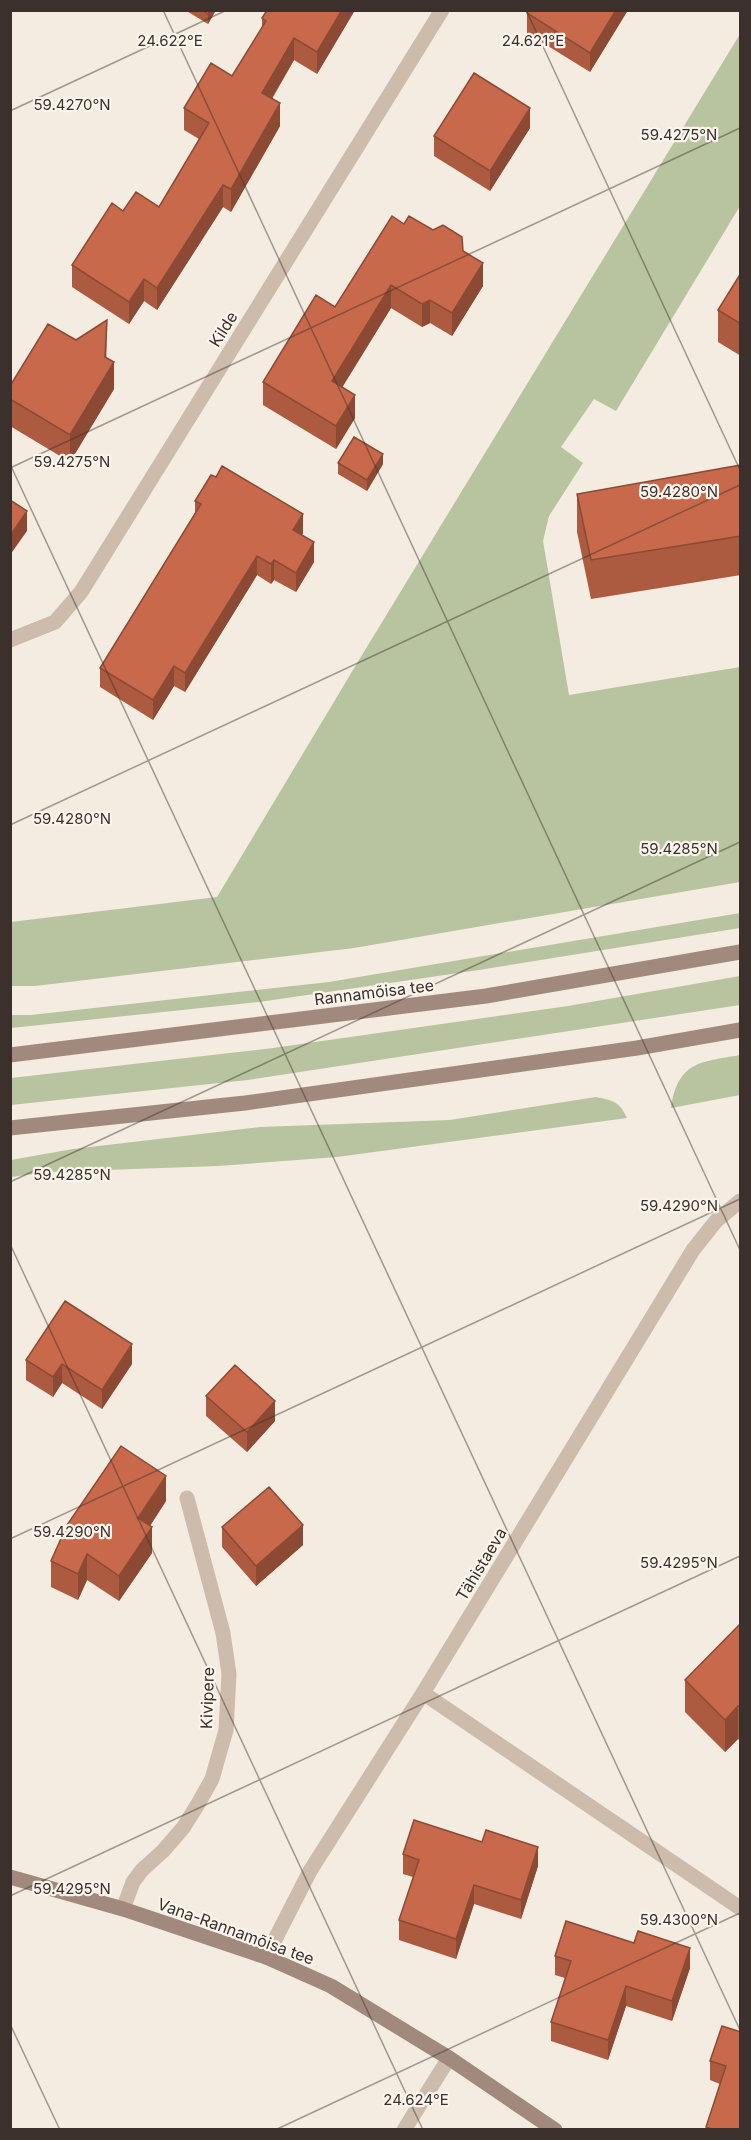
<svg xmlns="http://www.w3.org/2000/svg" width="751" height="2140" font-family="Inter,sans-serif">
<style>
.green{fill:#b8c4a0}
.lines{fill:none;stroke-linecap:round;stroke-linejoin:round}
.street{stroke:#cdbbac;stroke-width:15}
.secondary{stroke:#a18a7d;stroke-width:15}
.wall{fill:#ac5a40}
.shaded-wall{fill:#8c4a34}
.building{fill:#c8694b;stroke:#8c4a34;stroke-width:1.5}
.ticks{fill:none;stroke:#3b302b;stroke-width:1.5;stroke-opacity:0.45}
.labels{text-anchor:middle;dominant-baseline:central;stroke-width:4.5;stroke-linejoin:round;paint-order:stroke}
.street-label{font-size:16px;fill:#3b302b;stroke:#fbf5ee}
.ticks-label{font-size:15px;text-anchor:middle;fill:#3b302b;stroke:#fbf5ee;stroke-width:4.5;stroke-linejoin:round;paint-order:stroke}
</style>
<rect width="100%" height="100%" fill="#f4ebe1"/>
<!-- green -->
<path class="green" d="M740 34V206L616 411 594 399 561 447 583 463 549 516 543 541 569 695 740 667V882L354 948 35 986H11V922L217 897 359 660Z
M740 913V928L479 970 259 1002 11 1028V1015H31L329 982Z
M740 976V1005L248 1080 11 1105V1078L273 1048 568 1006Z
M740 1055V1095L671 1108C678 1062 699 1062 740 1055Z
M596 1097C614 1101 619 1101 627 1118L337 1157 218 1166 49 1172 11 1177V1160L73 1149 260 1127 450 1120Z"/>
<g class="lines">
<!-- street -->
<path class="street" d="M10 640 55 622 81 592 442 10
M423 1693 740 1908
M123 1909 133 1882 142 1870 163 1851 183 1828 198 1804 212 1779 226 1730 229 1674 223 1633 187 1498
M266 1957 310 1871 423 1693 693 1250 716 1221 740 1201
M404 2130 449 2058"/>
<!-- secondary -->
<path class="secondary" d="M10 1055 486 996 740 952
M10 1128 245 1103 637 1048 740 1030
M10 1877 123 1909 266 1957 331 1986 449 2058 555 2130"/>
</g>
<!-- wall -->
<path class="wall" d="M185 10H216L208 24Z
M267 10H355L317 74 294 60 272 99 280 126 231 212 223 207 157 310 144 301 129 324 72 287V265L123 211 159 207 199 139 184 130V108L232 76 262 27V18Z
M628 10 590 72 527 33V13Z
M530 128 490 191 434 156V136Z
M404 224 463 251 483 286 452 336 430 323 422 327 391 308 342 387 355 418 336 449 263 405V382L335 307Z
M741 273V356L718 342V310Z
M106 358 114 389 70 462 10 426V386Z
M338 463 383 464 367 491 338 474Z
M741 465V575L591 599 577 532V494Z
M195 501 303 533 302 535 314 562 296 592 274 580 271 584 257 575 185 692 174 686 153 720 100 687V668L195 513Z
M26 1360 132 1364 102 1409 62 1383 53 1397 26 1380Z
M206 1396 275 1421 247 1452 206 1416Z
M166 1501 150 1526 152 1553 119 1601 87 1580 78 1600 51 1587V1561Z
M222 1527 303 1545 256 1586 222 1547Z
M741 1623V1741L738 1739 725 1752 685 1712V1680Z
M482 1842 538 1866 521 1919 474 1904 456 1959 399 1940V1920L413 1877 403 1874V1854Z
M555 1956 690 1968 672 2021 626 2006 608 2060 551 2041V2022L565 1978 555 1975Z
M741 2032V2130H706V2127L720 2084 710 2080V2061Z"/>
<!-- shaded-wall -->
<path class="shaded-wall" d="M210 10H216L208 24V14Z
M342 10H355L317 74V52Z
M616 10H628L590 72V53Z
M294 38V60L262 115V93Z
M280 103V126L231 212V189Z
M530 108V128L490 191V171Z
M223 185V207L157 310V288Z
M483 263V286L452 336V313Z
M144 279V301L129 324V302Z
M391 285V308L332 404V381Z
M430 300V323L422 327V304Z
M107 320 106 375 114 362V389L70 462V435Z
M355 395V418L336 449V426Z
M383 454V464L367 491V480Z
M27 511V531L10 555V536Z
M303 514V533L293 549V530Z
M314 542V562L296 592V573Z
M257 556V575L185 692V673Z
M274 560V580L271 584V564Z
M174 666V686L153 720V700Z
M132 1344V1364L102 1409V1390Z
M62 1364V1383L53 1397V1377Z
M275 1401V1421L247 1452V1432Z
M166 1476V1501L138 1544V1518Z
M303 1525V1545L256 1586V1566Z
M152 1527V1553L119 1601V1576Z
M87 1554V1580L78 1600V1574Z
M738 1706V1739L725 1752V1720Z
M538 1847V1866L521 1919V1900Z
M474 1885V1904L456 1959V1939Z
M690 1948V1968L672 2021V2001Z
M626 1986V2006L608 2060V2040Z"/>
<!-- building -->
<path class="building" d="M202 10H210L208 14Z
M267 10H342L317 52 294 38 262 93 280 103 231 189 223 185 157 288 144 279 129 302 72 265 112 203 123 211 136 192 159 207 209 123 184 108 211 63 232 76 266 21 262 18Z
M528 10H616L590 53 527 13Z
M474 73 530 108 490 171 434 136Z
M392 216 404 224 409 216 433 230 443 225 462 237 463 251 483 263 452 313 430 300 422 304 391 285 332 381 355 395 336 426 263 382 316 295 335 307Z
M741 273V324L718 310Z
M107 320 105 357 114 362 70 435 10 399V386L48 324 76 340Z
M354 437 383 454 367 480 338 463Z
M741 465V536L591 560 577 494Z
M222 466 303 514 293 530 314 542 296 573 274 560 271 564 257 556 185 673 174 666 153 700 100 668 201 504 195 501 211 475 216 477Z
M10 500 27 511 10 536Z
M65 1301 132 1344 102 1390 62 1364 53 1377 26 1360Z
M235 1365 275 1401 247 1432 206 1396Z
M121 1446 166 1476 138 1518 152 1527 119 1576 87 1554 78 1574 51 1561 67 1525Z
M269 1487 303 1525 256 1566 222 1527Z
M741 1623V1708L738 1706 725 1720 685 1680Z
M414 1820 482 1842 486 1830 538 1847 521 1900 474 1885 456 1939 399 1920 419 1860 403 1854Z
M566 1921 634 1943 638 1931 690 1948 672 2001 626 1986 608 2040 551 2022 571 1961 555 1956Z
M722 2026 741 2032V2130H714L706 2127 726 2066 710 2061Z"/>
<!-- ticks -->
<path class="ticks" d="M163 10 740 1250M526 10 740 470M10 111 227 10M10 464 740 2030M10 468 740 128M10 825 740 485M10 1182 740 842M10 1244 423 2130M10 1539 740 1199M10 1896 740 1556M10 2024 60 2130M275 2130 740 1913"/>
<g class="labels">
<!-- street labels -->
<g class="street-label">
<text transform="translate(223 329) rotate(-58)">Kilde</text>
<text transform="translate(374 992) rotate(-7)">Rannamõisa tee</text>
<text transform="translate(481 1564) rotate(-59)">Tähistaeva</text>
<text transform="translate(207 1698) rotate(-88)">Kivipere</text>
<text transform="translate(236 1931) rotate(20)">Vana-Rannamõisa tee</text>
</g>
</g>
<g class="ticks-label">
<text x="170" y="46">24.622°E</text>
<text x="533" y="46">24.621°E</text>
<text x="72" y="110">59.4270°N</text>
<text x="679" y="140">59.4275°N</text>
<text x="72" y="467">59.4275°N</text>
<text x="679" y="497">59.4280°N</text>
<text x="72" y="824">59.4280°N</text>
<text x="679" y="854">59.4285°N</text>
<text x="72" y="1180">59.4285°N</text>
<text x="679" y="1211">59.4290°N</text>
<text x="72" y="1537">59.4290°N</text>
<text x="679" y="1568">59.4295°N</text>
<text x="72" y="1894">59.4295°N</text>
<text x="679" y="1925">59.4300°N</text>
<text x="416" y="2105">24.624°E</text>
</g>
<!-- border -->
<rect width="751" height="2140" fill="none" stroke="#3b302b" stroke-width="24"/>
</svg>
